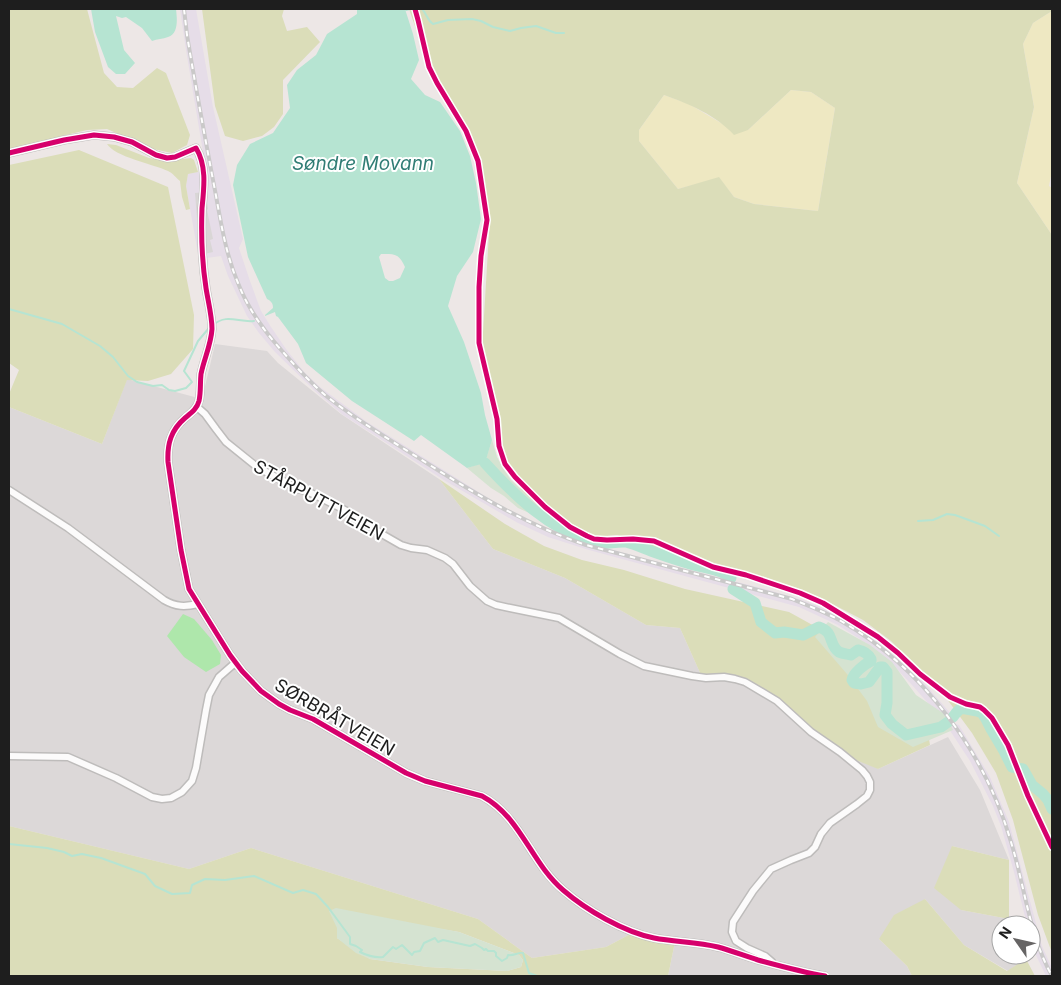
<svg xmlns="http://www.w3.org/2000/svg" width="1061" height="985" font-family="Inter,sans-serif">
<style>
.residential{fill:#dcd8d8}
.industrial{fill:#e6dde8}
.grass{fill:#eee8c2}
.forest{fill:#dbddb9;fill-rule:evenodd}
.wetland{fill:#d5e3d1}
.pitch{fill:#aee7ab}
.parking{fill:#d9d6d6}
.water{fill:#b6e4d2;fill-rule:evenodd}
.lines{fill:none;stroke-linecap:round;stroke-linejoin:round}
.stream{stroke:#b6e4d2;stroke-width:2}
.river{stroke:#b6e4d2;stroke-width:11}
.minor-casing{stroke:#bebcbb;stroke-width:9}
.minor{stroke:#fcfbfb;stroke-width:6}
.rail-casing{stroke:#cac9c9;stroke-width:4}
.rail{stroke:#fff;stroke-width:2;stroke-dasharray:5.5;stroke-linecap:butt}
.cycleway-casing{stroke:#fff;stroke-width:8}
.cycleway{stroke:#d6006c;stroke-width:5}
.labels{text-anchor:middle;dominant-baseline:central;stroke-width:4;stroke-linejoin:round;paint-order:stroke}
.street-label{font-size:18px;fill:#1e1e1e;stroke:#fff}
.water-label{font-size:19px;font-style:italic;fill:#307d75;stroke:#fff}
</style>
<rect width="100%" height="100%" fill="#ede7e6"/>
<!-- residential -->
<path class="residential" d="M215 344 267 351 278 363 341 414 439 479 493 549 565 578 646 625 680 628 701 675 729 674 745 678 779 700 878 769 948 737 980 790 1009 860 952 846 961 910 1009 919 1012 925H1001V955H1025L1026 959 1008 971 964 945 925 899 879 939 907 966 912 976H668L676 937 636 931 606 947 532 958 478 919 251 848 189 869 9 826V407L102 444 127 379 202 399Z"/>
<!-- industrial -->
<path class="industrial" d="M180 9H196L213 107 243 239 239 248 250 281 261 311 271 327 286 349 305 373 320 387 367 422 493 501 521 517 550 530 592 544 646 559 769 590 802 600 826 609 843 618 871 637 899 659 919 677 951 714 950 716 955 724 959 725 990 777 1009 822 1042 946 1052 968V976H1046L1034 951 1031 941V925H1027L1014 872 1001 826 993 806 970 761 943 720 912 685 894 666 866 643 838 625 799 607 589 550 548 537 518 523 447 482 343 415 316 392 275 352 259 333 247 316 228 276 221 256 199 259 186 186 188 174 206 170 186 50Z"/>
<!-- grass -->
<path class="grass" d="M1052 11V171L1049 186 1052 188V235L1017 183 1034 107 1023 44 1033 23Z
M791 90 811 92 835 108 818 211 754 204 734 197 719 178 678 189 639 141V130L664 95 689 104 726 126 748 130Z"/>
<!-- forest -->
<path class="forest" d="M9 9H87L104 73 117 87 133 88 157 68 166 73 190 135 187 145 172 153 153 149 107 129 87 130 58 137 9 152Z
M202 9H284L282 16 287 31 307 27 320 42 283 80V114L274 127 262 136 243 141 225 136 215 106Z
M409 9H1052V11L1033 23 1023 44 1034 107 1017 183 1052 235V953L1038 915 1013 820 996 773 972 733 941 691 891 641 863 620 821 598 776 582 704 565 617 535 591 537 558 525 524 495 502 454 482 349 490 217 481 174 467 130 451 107 427 61ZM791 90 811 92 835 108 818 211 754 204 734 197 719 177 678 189 639 141V130L664 95C689 104 716 115 734 135L748 130Z
M107 144 116 145 149 158 168 161 191 158 194 160 198 172 188 174 186 186 190 209 186 210 182 197 180 181C176 178 173 173 168 171 153 164 115 157 107 144Z
M79 150 168 187 194 315 193 349 171 374 148 381 127 380 102 444 9 407V394L19 370 9 363V165Z
M439 479 505 524 544 546 582 560 624 570 685 589 789 612 827 633 925 716 930 745 878 769 856 760 815 733 779 700 745 678 729 674 701 675 680 628 646 625 565 578 493 549Z
M9 826 189 869 251 848 478 919 532 958 606 947 636 931 676 937 668 976H9ZM337 928H434L459 932 519 955 523 960 521 967 507 971 428 967 370 959 337 938Z
M952 846 1009 860V919L961 910 934 888Z
M925 899 964 945 1007 971 1026 959 1035 976H912L907 966 879 939 894 915Z"/>
<!-- wetland -->
<path class="wetland" d="M492 440 497 457 503 468 511 480 542 509 556 525 518 508 504 496 491 488 467 468 485 462Z
M828 622 870 645 892 662 916 695 946 715 953 730 913 747 878 727 867 701 847 674 815 637Z
M336 908 459 932 519 955 523 960 521 967 507 971 428 967 370 959 356 953 337 938V928L329 911Z"/>
<!-- pitch -->
<path class="pitch" d="M183 614 194 619 212 640 221 655 220 664 206 672 184 657 167 636Z"/>
<!-- parking -->
<path class="parking" d="M206 192 208 209 207 210 213 239 210 240 213 252 200 255 195 193Z"/>
<!-- water -->
<path class="water" d="M91 9H176C177 18 179 34 168 37 163 39 157 39 152 41L142 28 126 17 122 18 116 16 124 50 135 63 125 74H116L108 67 95 32Z
M357 9H405L413 34 419 60 411 79 425 95 440 102 460 131 470 156 476 183 481 219 473 252 457 276 448 306 464 342 481 393 485 415 492 440 485 463 467 468 421 435 414 441 352 401 306 363 298 344 278 317 276 316 275 312 265 316V315L273 308C273 303 271 301 267 299L248 257 233 185 237 165 250 144 273 133 290 108 287 85 297 70 316 55 327 34 357 14ZM381 254C394 254 399 253 405 267L400 278 393 281H389L385 278 379 257Z"/>
<g class="lines">
<!-- stream -->
<path class="stream" d="M422 9C427 14 427 20 433 24L448 20 472 19 481 21 493 27 510 31 521 28 536 26 556 33H564
M406 10 410 9
M9 309 62 324 100 346 113 357 128 376 137 382 153 386 162 385 169 390 175 391 186 388 192 382 184 371 198 341 209 328
M213 325C227 313 239 323 254 321
M918 521 933 520 947 514 955 515 985 526 999 536
M9 844 47 848 64 852 72 856 82 854 101 858 145 874 155 886 172 894 190 893 192 885 205 879 225 880 254 876 293 893 303 890 316 894 328 907 350 937V944L356 946 362 950 360 952C368 956 374 958 383 957L393 947 396 949 402 945 412 955 414 952 420 951 424 943 435 938 438 942 443 940 470 946 475 944 482 948 484 950 486 949 488 951H494L496 953V956L502 961 507 958 508 955C514 956 518 952 523 953L529 973 537 976"/>
<!-- river -->
<path class="river" d="M485 463C515 496 548 528 592 542 603 546 614 541 626 542 634 544 643 548 651 551 668 557 685 563 702 567 711 569 724 571 731 578
M733 589 755 603 761 622 775 633 784 632 803 635 819 627C835 632 828 645 839 652 843 654 848 654 851 655
M851 655 858 650C864 651 868 654 871 659V661C865 664 853 673 852 680L854 683 861 684 869 682 880 667H883L887 672V703L885 715 892 724 906 735 941 727 948 722
M953 717 956 713 961 708 977 711 982 713 986 719 991 729 1004 751 1012 767 1023 769 1032 785 1043 794 1048 800 1052 809"/>
<!-- minor casing -->
<g class="minor-casing">
<path id="minor" d="M9 153 64 140 94 135 114 137 132 142 156 155 167 158 175 157 196 148C207 166 204 188 202 208 201 234 202 262 206 288 208 301 212 316 212 329 211 345 204 359 201 374 200 383 201 392 199 401 197 409 191 413 185 418 171 430 167 444 168 462L181 550 189 589 230 655 242 671 261 691 279 704 290 710 313 719 406 773 425 781 482 796C521 817 531 863 563 890 586 910 624 932 654 938 675 942 697 942 718 947 732 951 745 956 758 960 780 966 802 972 825 976
M197 407 205 414 216 429 226 442 257 467 298 489 309 492 339 507 354 515 380 533 401 545 411 548 427 550 445 558 453 564 470 586 487 601 496 605 510 608 559 618 620 654 644 666 692 676 706 678 724 677 735 679 745 682 777 701 811 732 840 752 862 770 867 776 870 782V790L867 796 857 804 830 823 821 834 815 847 809 853 791 860 771 869 753 891 733 922 732 932 736 941 747 948 765 956 772 962
M9 490 68 528 164 600C176 607 185 607 198 604
M9 756 68 757 116 778 152 797 162 799 171 798 182 792 192 781 196 768 206 710 209 695 219 677 235 663"/>
</g>
<!-- minor -->
<use href="#minor" class="minor"/>
<!-- rail casing -->
<g class="rail-casing">
<path id="rail" d="M184 9 187 35C195 84 204 132 213 180 220 215 224 250 238 283 248 309 264 331 283 352 296 367 310 382 325 395 356 420 392 441 425 462 477 495 527 525 586 545L792 599C809 606 825 612 841 621 923 668 985 752 1011 842 1025 887 1029 935 1052 976"/>
</g>
<!-- rail -->
<use href="#rail" class="rail"/>
<!-- cycleway casing -->
<g class="cycleway-casing">
<path id="cycleway" d="M415 9 418 20 429 67 437 83 466 131 478 161 487 220 481 256 479 287V343L497 419 499 446 505 464 515 477 545 507 570 527 587 536 594 539 607 540 633 539 654 541 713 567 746 575 800 593 823 603 878 637 898 653 920 674 950 697 966 704 980 707 984 710 992 718 1008 745 1028 796 1052 847
M9 153 64 140 94 135 114 137 132 142 156 155 167 158 175 157 196 148C207 166 204 188 202 208 201 234 202 262 206 288 208 301 212 316 212 329 211 345 204 359 201 374 200 383 201 392 199 401 197 409 191 413 185 418 171 430 167 444 168 462L181 550 189 589 230 655 242 671 261 691 279 704 290 710 313 719 406 773 425 781 482 796C521 817 531 863 563 890 586 910 624 932 654 938 675 942 697 942 718 947 732 951 745 956 758 960 780 966 802 972 825 976"/>
</g>
<!-- cycleway -->
<use href="#cycleway" class="cycleway"/>
</g>
<g class="labels">
<!-- street labels -->
<g class="street-label">
<text transform="translate(319 500) rotate(29)">STÅRPUTTVEIEN</text>
<text transform="translate(335 717) rotate(30)">SØRBRÅTVEIEN</text>
</g>
<!-- water labels -->
<g class="water-label">
<text x="363" y="163">Søndre Movann</text>
</g>
</g>
<!-- border -->
<rect width="1061" height="985" fill="none" stroke="#1e1e1e" stroke-width="20"/>
<!-- north arrow -->
<g transform="translate(1016 940) rotate(304)"><circle r="24" fill="#ffffff" stroke="#a5a5a5"/>
<path d="M0-4L9 19L0 12L-9 19Z" fill="#666464"/>
<text y="-8" font-size="14" font-weight="bold" text-anchor="middle" fill="#1e1e1e">N</text>
</g>
</svg>
